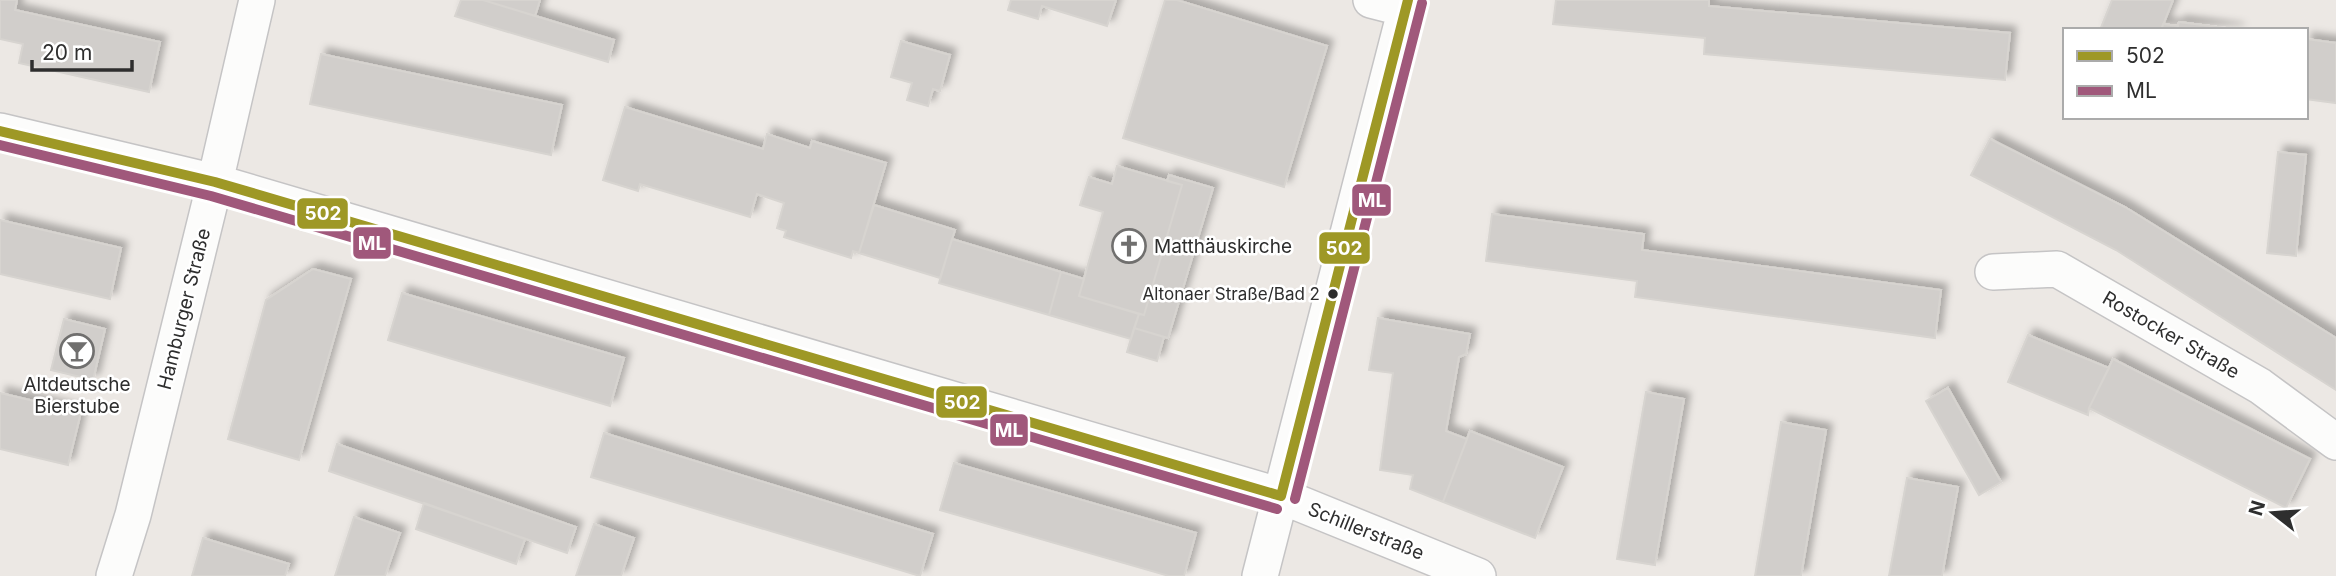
<svg xmlns="http://www.w3.org/2000/svg" width="2336" height="576" font-family="Inter,sans-serif">
<style>
.building{fill:#d1cecb;stroke:#d7d4d0;stroke-width:2;filter:url(#shadow)}
.lines{fill:none;stroke-linecap:round;stroke-linejoin:round}
.minor-casing{stroke:#c5c4c5;stroke-width:38}
.minor{stroke:#fcfcfb;stroke-width:35}
.bus-1-casing{stroke:#fff;stroke-width:16}
.bus-2-casing{stroke:#fff;stroke-width:16}
.bus-1{stroke:#9e9826;stroke-width:10}
.bus-2{stroke:#a0587b;stroke-width:10}
.bus-dot{fill:#2e2e2e;stroke:#fff;stroke-width:2.5}
.labels{text-anchor:middle;dominant-baseline:central;stroke-width:5;stroke-linejoin:round;paint-order:stroke}
.bus-label{font-size:17px;fill:#2e2e2e;stroke:#fff;text-anchor:end}
.poi-label{font-size:19px;fill:#2e2e2e;stroke:#fff;text-anchor:start}
.street-label{font-size:19px;fill:#2e2e2e;stroke:#fff}
.line-badge{stroke:#fff;stroke-width:2.5}
.badge-label{font-size:19px;text-anchor:middle;font-weight:bold;fill:#fff}
</style>
<defs>
<filter id="shadow"><feDropShadow dx="6" dy="-6" stdDeviation="3.5" flood-color="#0004"/></filter>
</defs>
<rect width="100%" height="100%" fill="#ece8e4"/>
<!-- building -->
<path class="building" d="M0 0H17L15 10 160 42 149 92 19 63 23 44 0 39Z
M461 0H483L614 40 608 62 455 16Z
M483 0H540L535 16Z
M1011 0H1116L1107 26 1042 6 1038 19 1008 10Z
M1165 0H1177L1327 46 1284 187 1123 138Z
M1556 0H1709V6L2010 33 2005 80 1704 54 1705 38 1553 24Z
M2112 0H2173L2161 30H2100Z
M2179 22 2233 29 2239 30H2177Z
M2163 24 2178 26 2177 30H2161Z
M2306 39 2336 43V103L2306 99Z
M901 41 950 55 940 91 933 89 928 106 907 100 912 83 891 77Z
M321 54 562 105 551 155 310 104Z
M625 107 763 149 767 134 810 148 812 141 886 163 859 253 853 251 851 258 784 237 786 231 777 228 784 203 757 194 750 217 640 184 638 191 603 180Z
M1990 139 2125 207 2336 338V390L2116 250 1971 175Z
M2278 152 2306 155 2296 256 2267 253Z
M1117 166 1182 185 1144 315 1079 296 1103 212 1080 205 1089 177 1112 184Z
M1169 175 1213 188 1168 338 1134 328 1139 314 1144 315 1182 185 1167 181Z
M874 205 955 230 940 278 859 253Z
M1492 214 1644 234 1642 250 1941 290 1935 338 1635 297 1637 281 1486 261Z
M0 220 121 248 110 299 0 274Z
M952 239 1061 272 1049 315 939 283Z
M313 269 351 279 299 460 228 439 266 300Z
M1061 272 1084 279 1079 296 1139 314 1131 339 1049 315Z
M402 293 624 358 610 406 388 340Z
M1378 318 1470 334 1466 354 1459 357 1446 431 1467 439 1443 502 1410 489 1413 475 1380 470 1393 373 1369 370Z
M64 319 105 329 93 380 51 370Z
M1134 328 1164 337 1157 361 1127 352Z
M2028 335 2109 368 2089 408 2088 415 2008 382Z
M2113 359 2310 459 2286 508 2089 408Z
M1948 388 2001 482 1979 495 1926 401Z
M1646 392 1684 399 1655 565 1617 559Z
M0 393 81 412 68 465 0 449Z
M1781 422 1826 430 1801 576H1755Z
M1470 431 1563 467 1535 538 1443 502Z
M604 433 933 534 920 576 591 477Z
M337 444 576 527 567 553 329 471Z
M954 463 1196 533 1184 576H1169L940 510Z
M1907 478 1958 487 1942 576H1889Z
M424 503 525 539 516 564 416 529Z
M354 517 400 533 385 576H335Z
M594 524 634 538 621 576H576Z
M203 538 289 564 285 576H192Z"/>
<g class="lines">
<!-- minor casing -->
<g class="minor-casing">
<path id="minor" d="M1371 0 1406 9
M0 131 215 182 1281 496 1478 576
M1993 272 2057 269 2260 386 2336 442
M114 576 133 515 215 182 257 0
M1260 576 1408 0"/>
</g>
<!-- minor -->
<use href="#minor" class="minor"/>
<!-- bus-1 casing -->
<g class="bus-1-casing">
<path id="bus-1" d="M0 131 215 182 1281 496
M1281 496 1408 0"/>
</g>
<!-- bus-2 casing -->
<g class="bus-2-casing">
<path id="bus-2" d="M0 145 211 196 1277 509
M1295 499 1422 3"/>
</g>
<!-- bus-1 -->
<use href="#bus-1" class="bus-1"/>
<!-- bus-2 -->
<use href="#bus-2" class="bus-2"/>
</g>
<!-- icons -->
<defs>
<g id="church-ring" transform="scale(1.75)"><circle r="9.5" fill="#fff" stroke="#706f6e" stroke-width="1.5"/><path d="M-1.2-6h2.4v3.5h3.3v2.4h-3.3V6h-2.4V-.1h-3.3v-2.4h3.3Z" fill="#706f6e"/></g>
<g id="bar-ring" transform="scale(1.75)"><circle r="9.5" fill="#fff" stroke="#706f6e" stroke-width="1.5"/><path d="M-6-5H6L.8 .8V4.5H3.5V6h-7V4.5H-.8V.8Z" fill="#706f6e"/></g>
</defs>
<g fill-rule="evenodd">
<use href="#church-ring" x="1129" y="246"/>
<use href="#bar-ring" x="77" y="351"/>
</g>
<!-- markers -->
<circle class="bus-dot" cx="1333" cy="294" r="6"/>
<g class="labels">
<!-- bus labels -->
<g class="bus-label">
<text x="1320" y="294">Altonaer Straße/Bad 2</text>
</g>
<!-- poi labels -->
<g class="poi-label">
<text x="1154" y="246">Matthäuskirche</text>
<text x="77" y="384" text-anchor="middle">Altdeutsche<tspan x="77" dy="22">Bierstube</tspan></text>
</g>
<!-- street labels -->
<g class="street-label">
<text transform="translate(184 309) rotate(-76)">Hamburger Straße</text>
<text transform="translate(2171 335) rotate(30)">Rostocker Straße</text>
<text transform="translate(1366 531) rotate(22)">Schillerstraße</text>
</g>
</g>
<g class="line-badge">
<rect x="1351" y="183" width="41" height="34" rx="7" fill="#a0587b"/>
<rect x="296" y="197" width="53" height="33" rx="7" fill="#9e9826"/>
<rect x="352" y="226" width="40" height="34" rx="7" fill="#a0587b"/>
<rect x="1318" y="231" width="53" height="34" rx="7" fill="#9e9826"/>
<rect x="935" y="385" width="53" height="34" rx="7" fill="#9e9826"/>
<rect x="989" y="413" width="40" height="34" rx="7" fill="#a0587b"/>
</g>
<g class="badge-label">
<text x="1372" y="207">ML</text>
<text x="323" y="220">502</text>
<text x="372" y="250">ML</text>
<text x="1344" y="255">502</text>
<text x="962" y="409">502</text>
<text x="1009" y="437">ML</text>
</g>
<!-- legend -->
<rect x="2063" y="28" width="245" height="91" fill="#ffffff" stroke="#ababab" stroke-width="2"/>
<rect x="2077" y="51" width="35" height="10" fill="#9e9826" stroke="#ababab" stroke-width="2"/>
<text x="2126" y="63" font-size="21" fill="#2e2e2e">502</text>
<rect x="2077" y="86" width="35" height="10" fill="#a0587b" stroke="#ababab" stroke-width="2"/>
<text x="2126" y="98" font-size="21" fill="#2e2e2e">ML</text>
<!-- north arrow -->
<g transform="translate(2273 513) rotate(287)" stroke="#ffffff" stroke-width="5" paint-order="stroke">
<path d="M0-5L12 26L0 18L-12 26Z" fill="#2e2e2e"/>
<text y="-10" font-size="19" font-weight="bold" text-anchor="middle" fill="#2e2e2e">N</text>
</g>
<!-- scale -->
<path d="M32 60v10h100v-10" fill="none" stroke="#2e2e2e" stroke-width="3.5"/>
<text x="42" y="60" font-size="21" fill="#2e2e2e" stroke="#ffffff" stroke-width="5" paint-order="stroke">20 m</text>
</svg>
